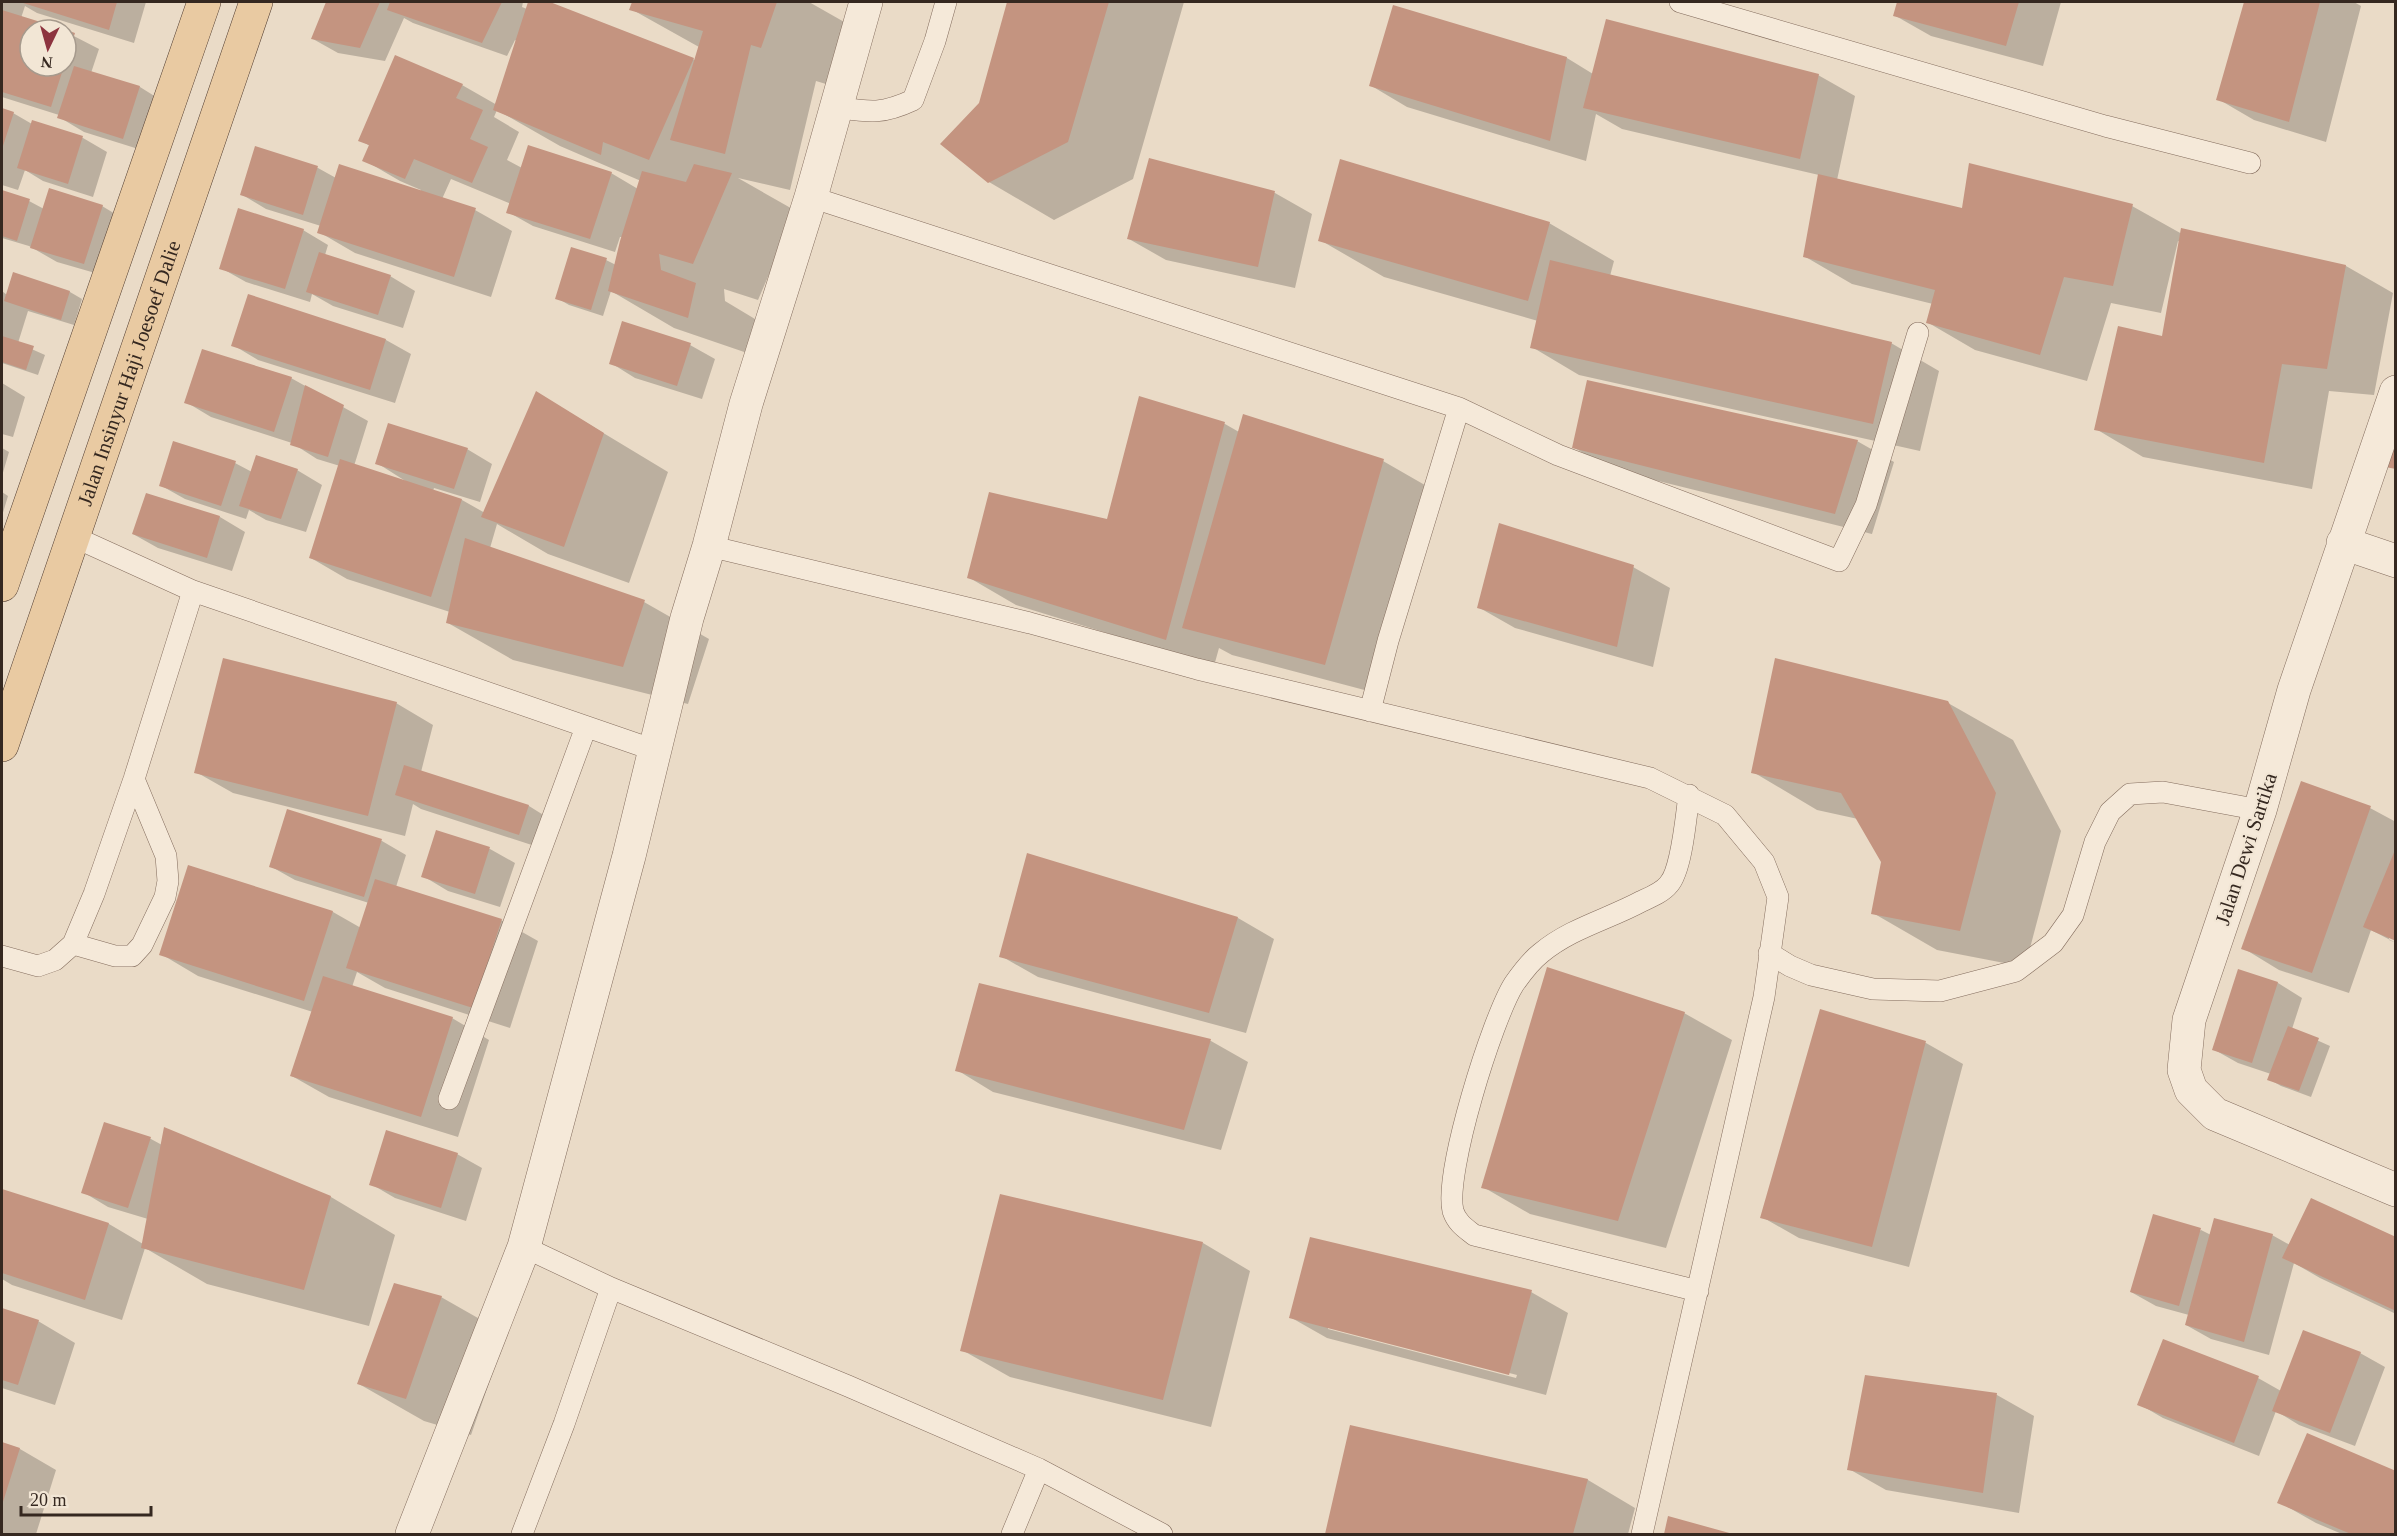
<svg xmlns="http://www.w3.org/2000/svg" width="2397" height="1536" font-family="Georgia,serif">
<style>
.shadow{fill:#0003;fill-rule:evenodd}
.building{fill:#c49480}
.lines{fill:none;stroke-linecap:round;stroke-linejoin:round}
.lane-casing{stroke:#846d5e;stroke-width:22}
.street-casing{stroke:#846d5e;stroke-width:34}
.primary-casing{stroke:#523d31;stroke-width:34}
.lane{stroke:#f5e9d9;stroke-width:21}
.street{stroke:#f5e9d9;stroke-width:33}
.primary{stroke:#e9caa2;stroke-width:33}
.labels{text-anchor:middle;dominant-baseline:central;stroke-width:4.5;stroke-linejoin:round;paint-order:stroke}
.street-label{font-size:21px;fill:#352820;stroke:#f2e6d5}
</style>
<rect width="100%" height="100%" fill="#eadbc7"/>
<!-- shadow -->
<path class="shadow" d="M2 2H146L134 43 37 13 25 6 21 18 60 30H30V66H66V32L99 49 91 73 140 87 164 102 148 152 84 132 59 117V115L2 97Z
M328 2H523L522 7 527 9 529 2H546L695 60 699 47 631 9 633 2H809L846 23 826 84 816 81 790 190 738 178 796 211 758 300 724 289 725 301 760 322 753 355 674 328 611 291 603 316 569 305 557 298 606 260 616 265 623 237H620L615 252 533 226 508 212 511 204 451 179 442 199 475 210 512 231 491 297 355 253 319 232 321 226 266 209 241 194 256 148 318 168 336 178 420 192 421 190 400 181 364 160 370 146 360 140 462 85 497 105 517 41 515 40 507 56 413 23 404 18 385 61 338 53 313 39ZM497 110 560 146 641 181 638 189 611 173 522 168 507 160 519 132 494 117Z
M1008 2H1184L1133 179 1054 220 989 182 980 104Z
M1899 2H2061L2043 66 1931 36 1894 15Z
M2246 2H2354L2361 6 2326 142 2254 120 2218 99Z
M1567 58 1593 74 1818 75 1855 96 1837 180 1963 210 2132 206 2182 234 2346 266 2393 293 2374 395 2329 391 2312 489 2143 457 2096 429 2163 338 2180 242 2178 241 2161 313 2111 303 2087 381 1975 350 1927 322 1933 304 1852 284 1804 256 1819 175 1622 129 1596 114 1586 161 1407 107 1370 85Z
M2 110 13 113 32 124 33 122 83 138 107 152 93 197 43 181 25 170 18 190 2 185Z
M1150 159 1275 193 1312 214 1295 288 1166 260 1129 239Z
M2 192 29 201 44 209 102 206 127 221 109 277 57 262 29 246 2 238Z
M1549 223 1614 261 1610 276 1891 343 1939 371 1920 451 1579 375 1532 347 1538 321 1384 277 1320 240Z
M303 230 328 245 325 255 390 276 415 291 403 328 333 306 312 294 310 302 246 282 221 268Z
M14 274 70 292 82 299 74 325 28 311 18 343 45 355 38 375 2 363V291L7 295Z
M249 296 386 340 411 354 395 403 258 360 233 345Z
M690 345 715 359 702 399 635 378 611 363Z
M291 378 368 421 354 466 407 482 377 463 467 449 492 464 480 502 434 488 433 491 462 500 485 513 537 393 668 472 629 583 548 554 497 524 490 548 644 602 709 639 688 704 513 660 448 623 450 612 347 579 311 558 340 466 317 459 292 443 211 417 186 402Z
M2 383 25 397 13 437 2 434Z
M1140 398 1225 424 1239 432 1383 461 1430 488 1372 692 1232 655 1219 648 1214 666 1016 605 968 577 1108 521Z
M1857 441 1894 462 1872 534 1610 469 1573 447Z
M2 448 9 452 2 476Z
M235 463 252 472 297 470 322 485 306 532 266 520 249 510 246 519 185 499 160 485Z
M2 492 8 496 2 516Z
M147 494 220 517 245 532 232 571 158 548 133 534Z
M1633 567 1670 588 1653 667 1515 628 1478 607Z
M396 703 433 725 421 772 529 806 553 821 544 849 421 809 413 804 405 836 233 793 196 772Z
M1948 703 2013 740 2061 831 2025 967 1937 950 1873 913 1882 861 1858 819 1817 810 1753 772Z
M2302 783 2370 808 2396 822V939L2389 936V940L2396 943 2371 930 2349 993 2279 970 2243 948Z
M288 811 382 841 406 855 396 887 501 920 538 941 510 1028 385 988 357 972 352 987 452 1018 489 1040 458 1137 329 1097 292 1076 313 1012 198 976 161 954 189 866 333 912 361 928 369 903 295 880 270 866Z
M437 832 490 849 515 863 500 907 448 891 423 876Z
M1238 918 1274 939 1246 1033 1038 977 1001 956Z
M2239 971 2278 983 2302 998 2292 1029 2330 1046 2311 1097 2281 1086 2269 1079 2271 1074 2238 1063 2213 1049Z
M980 985 1211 1041 1248 1062 1221 1150 993 1092 957 1070Z
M1821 1011 1926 1043 1963 1064 1909 1267 1799 1238 1762 1217Z
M1684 1013 1732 1040 1666 1248 1530 1214 1483 1187Z
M105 1124 151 1139 162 1145 331 1197 395 1235 369 1326 207 1284 145 1248 122 1320 12 1285 2 1279V1190L109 1224 143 1244 148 1219 108 1207 83 1192Z
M457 1154 482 1168 466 1221 395 1198 371 1184Z
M2201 1230 2211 1235H2272L2290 1245 2396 1239V1314L2320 1278 2294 1263 2269 1355 2211 1339 2186 1325 2189 1315 2156 1306 2131 1292Z
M1203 1243 1250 1271 1211 1427 1010 1377 962 1350Z
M1531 1292 1568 1313 1546 1395 1327 1338 1290 1317ZM1328 1326 1517 1375 1516 1378 1328 1329Z
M441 1297 506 1334 471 1435 424 1421 359 1384Z
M2 1310 38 1321 75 1343 55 1405 2 1388Z
M2164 1341 2258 1378 2281 1391 2360 1353 2385 1367 2355 1446 2299 1425 2276 1411 2259 1456 2163 1418 2139 1404Z
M1866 1376 1997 1395 2034 1416 2019 1513 1886 1490 1849 1469Z
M1351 1426 1588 1480 1635 1508 1628 1534H1326Z
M2 1443 20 1449 56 1470 36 1534H2Z
M2396 1472V1534H2342L2316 1523 2279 1502Z
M1670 1518 1730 1534H1665Z"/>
<!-- building -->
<path class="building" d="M20 2H117L109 30Z
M326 2H380L360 48 311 39Z
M390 2H502L482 43 387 10Z
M528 2H550L694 58 649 160 603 142 601 155 493 110Z
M632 2H777L761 48 751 45 725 154 670 140 703 31 629 10Z
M1007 2H1109L1068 142 988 183 940 144 979 103Z
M1897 2H2019L2006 46 1893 16Z
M2244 2H2320L2289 122 2216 100Z
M1393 5 1567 57 1550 141 1369 86Z
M2 10 63 29 30 30V66H64L51 107 2 92Z
M1606 19 1819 74 1800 159 1583 108Z
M66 30 75 33 67 59H66Z
M395 55 463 84 456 98 483 110 470 139 488 147 472 183 414 159 405 179 362 161 369 145 358 141Z
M74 66 140 86 123 139 57 118Z
M2 108 14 112 2 149Z
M32 120 83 136 68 184 17 168Z
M528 145 612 172 590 239 506 213Z
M255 146 318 166 303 215 240 195Z
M1149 158 1275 191 1258 267 1127 239Z
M1340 159 1550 222 1528 301 1318 241Z
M1969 163 2133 204 2113 286 2064 277 2040 355 1926 323 1935 290 1803 257 1818 174 1962 208Z
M339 164 476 208 454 277 317 233Z
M694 164 732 173 693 264 659 254 661 270 696 283 688 318 608 291 620 241 642 171 686 182Z
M49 188 103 205 84 264 30 248Z
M2 190 30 199 17 241 2 236Z
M238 208 304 229 285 289 219 269Z
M2181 228 2346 265 2327 369 2282 364 2264 463 2094 430 2118 326 2162 336Z
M571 247 607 258 591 310 555 299Z
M319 252 391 275 378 315 306 292Z
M1550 260 1892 342 1873 424 1530 348Z
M13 272 70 291 61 320 4 301Z
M248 294 386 339 370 390 231 346Z
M622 321 691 343 677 386 609 364Z
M2 336 34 346 26 370 2 362Z
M202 349 292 377 274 432 184 403Z
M1587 380 1858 440 1835 514 1572 448Z
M305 385 344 405 328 457 290 445Z
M536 391 604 433 564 547 481 517Z
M1139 396 1225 422 1166 640 967 578 989 492 1107 519Z
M1243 414 1384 459 1325 665 1182 628Z
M388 423 468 448 454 489 375 464Z
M2396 439V469L2385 467Z
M173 441 236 461 221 506 159 486Z
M256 455 298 469 281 519 239 506Z
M340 459 462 499 431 597 309 558Z
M146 493 220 516 207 558 132 534Z
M1499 523 1634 565 1617 647 1477 608Z
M465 538 645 600 623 667 446 623Z
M223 658 397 702 368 816 194 773Z
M1775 658 1948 701 1996 793 1960 931 1871 914 1881 862 1841 793 1751 773Z
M404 765 529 805 519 835 395 795Z
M2301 781 2371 806 2312 973 2241 949Z
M287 809 382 839 364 897 269 867Z
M436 830 490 847 475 894 421 877Z
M2395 850H2396V941L2363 927Z
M1027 853 1238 917 1209 1013 999 957Z
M188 865 333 911 304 1001 159 955Z
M375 879 502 919 473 1008 346 968Z
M1547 967 1685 1012 1618 1221 1481 1188Z
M2238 969 2278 982 2252 1063 2212 1050Z
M323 976 453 1017 421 1117 290 1076Z
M979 983 1211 1039 1184 1130 955 1071Z
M1820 1009 1926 1041 1872 1247 1760 1218Z
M2288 1026 2319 1038 2299 1091 2267 1080Z
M104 1122 151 1137 128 1208 81 1193Z
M164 1127 331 1196 304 1290 141 1248Z
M386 1130 458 1153 441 1208 369 1185Z
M2 1189 109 1223 85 1300 2 1273Z
M1000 1194 1203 1242 1163 1400 960 1351Z
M2311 1198 2396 1237V1311L2282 1258Z
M2153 1214 2201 1228 2179 1306 2130 1292Z
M2214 1218 2273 1234 2244 1342 2185 1325Z
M1310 1237 1532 1290 1509 1375 1289 1318Z
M394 1283 442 1296 406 1399 357 1384Z
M2 1308 39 1320 18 1385 2 1380Z
M2303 1330 2361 1352 2330 1433 2272 1411Z
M2163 1339 2259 1376 2234 1443 2137 1405Z
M1865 1375 1997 1393 1983 1493 1847 1470Z
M1350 1425 1588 1479 1573 1534H1325Z
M2307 1433 2396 1471V1534H2351L2277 1503Z
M2 1442 20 1448 2 1505Z
M1668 1516 1733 1534H1664Z"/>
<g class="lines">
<!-- lane casing -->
<g class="lane-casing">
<path id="lane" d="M1680 2 2105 126 2250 163
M835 107C869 112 881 115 913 100L935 41 946 2
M811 197 1459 408 1388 641 1370 711
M1459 408 1558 455 1839 561 1866 505 1918 333
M709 546 1030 623 1197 669 1650 778 1725 815 1764 862 1778 897 1764 997 1642 1534
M193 591 654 750
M1689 795C1686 816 1682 869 1669 884 1663 892 1651 897 1642 901 1609 919 1571 928 1541 953 1532 960 1521 974 1514 984 1492 1019 1444 1173 1453 1211 1457 1223 1465 1228 1474 1235L1698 1291
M73 944 115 956H132L142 945 165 897 168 881 166 856 134 779
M1769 953 1790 966 1811 975 1873 989 1940 991 2016 971 2053 943 2073 915 2095 842 2110 812 2130 794 2163 792 2260 810
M2 956 38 966 55 960 73 944 94 894 134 779 193 591 72 536
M449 1099 586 727
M524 1247 611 1288 848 1386 1039 1469 1162 1534
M522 1534 564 1424 611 1288
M1012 1534 1039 1469"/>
</g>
<!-- street casing -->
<g class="street-casing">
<path id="street" d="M2396 392 2294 690 2260 810 2189 1020 2184 1070 2191 1090 2215 1114 2396 1190
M2343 543 2396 561
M412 1534 524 1247 629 856 687 618 709 546 746 404 811 197 866 2"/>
</g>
<!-- primary casing -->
<g class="primary-casing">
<g id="primary">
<path d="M2 585 204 2"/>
<path id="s1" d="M2 745 256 2"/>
</g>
</g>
<!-- lane -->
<use href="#lane" class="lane"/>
<!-- street -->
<use href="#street" class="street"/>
<!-- primary -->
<use href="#primary" class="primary"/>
</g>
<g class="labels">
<!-- street labels -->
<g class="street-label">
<text stroke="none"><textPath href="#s1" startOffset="393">Jalan Insinyur Haji Joesoef Dalie</textPath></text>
<text transform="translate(2246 849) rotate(-72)">Jalan Dewi Sartika</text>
</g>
</g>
<!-- border -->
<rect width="2397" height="1536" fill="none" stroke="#352820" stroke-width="6"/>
<!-- north arrow -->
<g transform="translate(48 48) rotate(185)"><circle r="28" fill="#f2e6d5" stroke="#a69a8d" stroke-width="1.5"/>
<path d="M0-4.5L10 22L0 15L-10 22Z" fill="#8d343f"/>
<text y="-9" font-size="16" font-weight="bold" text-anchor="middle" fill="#352820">N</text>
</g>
<!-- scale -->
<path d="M21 1506v9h130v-9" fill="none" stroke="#352820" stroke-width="3"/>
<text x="30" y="1506" font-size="18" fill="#352820" stroke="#f2e6d5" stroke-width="4.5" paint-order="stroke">20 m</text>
</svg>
